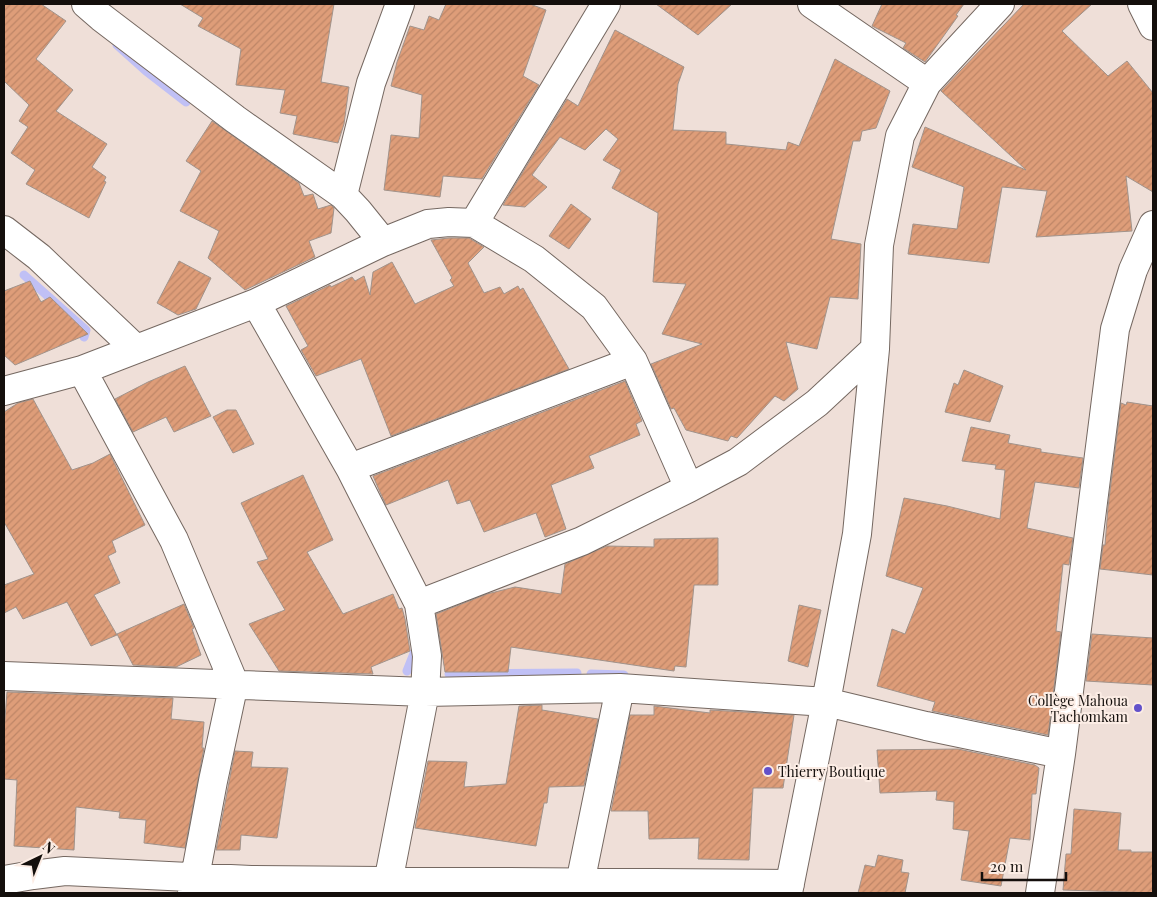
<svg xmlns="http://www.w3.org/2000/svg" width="1157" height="897" font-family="'Playfair Display',serif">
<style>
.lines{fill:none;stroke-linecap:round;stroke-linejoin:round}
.stream{stroke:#c0c0f5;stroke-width:9}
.building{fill:url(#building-hatch);stroke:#a1938b}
.minor-casing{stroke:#756861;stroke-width:30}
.minor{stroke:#fff;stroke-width:28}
.poi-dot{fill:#6251ca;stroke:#fcede5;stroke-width:2}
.labels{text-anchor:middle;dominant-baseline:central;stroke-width:4;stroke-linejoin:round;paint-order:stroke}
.poi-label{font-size:14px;fill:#140f0c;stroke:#fcede5;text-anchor:end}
</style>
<defs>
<pattern id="building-hatch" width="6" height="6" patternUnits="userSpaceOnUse" patternTransform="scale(1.25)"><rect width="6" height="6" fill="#de9d79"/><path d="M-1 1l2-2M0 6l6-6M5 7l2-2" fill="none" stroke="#be8667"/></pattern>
</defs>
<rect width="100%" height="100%" fill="#efdfd8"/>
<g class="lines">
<!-- stream -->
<path class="stream" d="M117 45 146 71 186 102
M24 275 86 330 84 337
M407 671 417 646
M449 674 577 673
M591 674 624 675"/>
</g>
<!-- building -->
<path class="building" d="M4 4H41L66 21 36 59 73 90 56 111 107 144 92 167 106 177 104 181 106 182 89 218 26 184 35 170 11 153 28 127 19 121 29 105 4 81Z
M180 4H334L321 82 349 87 344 124 338 143 293 134 297 116 280 113 285 90 236 85 241 49 198 26 203 18Z
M446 4H530L546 10 523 76 539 85 482 179 443 176 440 197 384 190 391 135 419 138 422 95 391 86 397 62 410 26 424 30 429 16 439 20Z
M656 4H732L698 35Z
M882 4H964L956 15 958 16 925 62 903 48 906 43 872 26Z
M1024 4H1092L1062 31 1108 76 1127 61 1153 93V192L1126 176 1132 231 1036 237 1047 191 1002 187 989 263 908 254 913 224 957 229 964 187 912 167 925 127 1026 170 941 91Z
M615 30 684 67 678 84 673 130 726 132V144L786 150 788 142 799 146 835 59 890 91 876 128 862 131 860 141H853L831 239 861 244 858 299 830 297 817 349 786 342 798 389 784 401 775 396 737 438 731 436 728 441 686 430 674 408 671 409 651 364 702 344 662 334 686 284 653 282 658 213 612 188 621 170 603 160 618 139 606 129 585 150 560 137 532 175 547 187 525 207 503 205 567 99 578 106Z
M212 121 299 183 304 196 313 194 318 209 331 205 334 208 331 233 309 241 315 257 245 290 208 258 219 231 180 211 201 171 186 161Z
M571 204 591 219 569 249 549 236Z
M449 238H469L484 247 468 263 484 293 500 287 504 294 518 286 520 290 523 288 569 369 391 436 361 359 316 376 301 350 308 346 286 306 330 285 331 287 352 277 355 281 364 276 370 295 373 272 392 262 415 304 454 286 450 280 452 278 431 240Z
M179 261 211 278 196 309 178 315 157 303Z
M30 281 41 302 50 297 88 334 15 365 4 355V291Z
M185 366 211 416 174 432 166 417 133 432 115 399 148 382Z
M964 370 1003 386 990 422 945 412 954 383 958 385Z
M625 381 642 421 636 424 640 435 589 456 594 468 551 485 566 529 545 537 536 513 484 532 470 500 457 504 448 480 386 505 379 490 373 476Z
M33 399 72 470 93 463 110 454 145 525 112 541 116 552 108 556 120 583 94 595 117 635 91 646 67 602 23 619 16 607 4 613V585L34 574 4 522V412L18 403Z
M1127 402 1153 406V575L1100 569 1103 545H1105L1108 507 1121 403 1126 405Z
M227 410H236L254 444 233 453 213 417Z
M971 427 1010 435 1008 443 1041 449V452L1083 458 1079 488 1035 482 1027 528 1073 538 1069 565 1063 564 1056 631 1061 632 1048 735 932 711 935 702 877 686 892 629 905 634 923 588 886 576 904 498 947 506 1000 519 1005 470 995 469 996 465 962 461Z
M303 475 333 540 307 552 343 614 393 594 399 609 402 608 405 619 410 651 371 667 373 674 279 671 249 624 285 610 257 562 268 559 241 503Z
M718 538V585H694L686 667 675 666 674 671 511 647 508 672H445L436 614 487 594 515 587 561 594 565 564 607 546 654 547V539Z
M184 604 194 628 192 629 201 655 176 667 133 665 117 634Z
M799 605 821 610 808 667 788 661Z
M1092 634 1153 638V685L1086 681Z
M7 692 173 698 171 719 204 722 202 748H204L185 848 144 843 146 820 119 818 120 812 76 807 74 850 14 846 17 780 4 779V731Z
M542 705V710L598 719 584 786 549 787 547 803H544L536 846 415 828 428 761 467 762 464 787 506 784 519 706Z
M654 706 710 713V710L794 715 783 788H753L749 860 698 859 699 838 649 839 648 811H611L630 715H654Z
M958 749 1035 765 1039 768 1036 794H1032L1030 840 1010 838 1001 886 961 880 969 831 953 829 954 802 936 800 937 791 880 793 877 750Z
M235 751 253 752 251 767 288 768 277 838 241 835 240 850H216Z
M1074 809 1121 813 1118 850H1131V852H1153V893L1063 890 1066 854H1071Z
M878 855 903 860 901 872 909 873 905 893H858L865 865 875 867Z"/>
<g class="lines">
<!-- minor casing -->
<g class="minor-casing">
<path id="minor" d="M86 4 101 17 235 119 343 195 358 211 383 242
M812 4 927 83
M1142 4 1153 26
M343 195 371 83 400 4
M474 223 534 259 594 307 633 361 689 488
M4 230 39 257 136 349
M256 303 350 468 419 604 427 656 425 692 386 893
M82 370 174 540 234 683 213 781 192 893
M4 391 82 370 256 303 383 242 428 224 449 222 474 223 606 4
M350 468 633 361
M419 604 582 541 689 488 738 462 817 403 875 349
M4 676 425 692 620 688 826 702 926 726 1061 754
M4 880 33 875 65 871 251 880 790 884
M578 893 620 688
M788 893 826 702 857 534 875 349 879 245 900 136 927 83 1000 4
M1040 893 1061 754 1115 329 1133 270 1153 225"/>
</g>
<!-- minor -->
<use href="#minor" class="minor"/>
</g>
<!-- markers -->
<g class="poi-dot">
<circle cx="1138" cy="708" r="5"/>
<circle cx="768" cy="771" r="5"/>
</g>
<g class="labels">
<!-- poi labels -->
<g class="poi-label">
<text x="1128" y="700">Collège Mahoua<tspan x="1128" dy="16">Tachomkam</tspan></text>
<text x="778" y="771" text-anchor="start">Thierry Boutique</text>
</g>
</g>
<!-- border -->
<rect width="1157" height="897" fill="none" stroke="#140f0c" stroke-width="10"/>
<!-- north arrow -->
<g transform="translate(40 857) rotate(43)" stroke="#fcede5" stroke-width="4" paint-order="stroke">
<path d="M0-4L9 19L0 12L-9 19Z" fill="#140f0c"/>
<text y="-8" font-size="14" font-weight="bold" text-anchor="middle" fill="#140f0c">N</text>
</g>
<!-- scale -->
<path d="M982 872v8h84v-8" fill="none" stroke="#140f0c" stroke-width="2.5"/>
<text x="990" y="872" font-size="15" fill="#140f0c" stroke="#fcede5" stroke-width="4" paint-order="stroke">20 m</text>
</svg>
